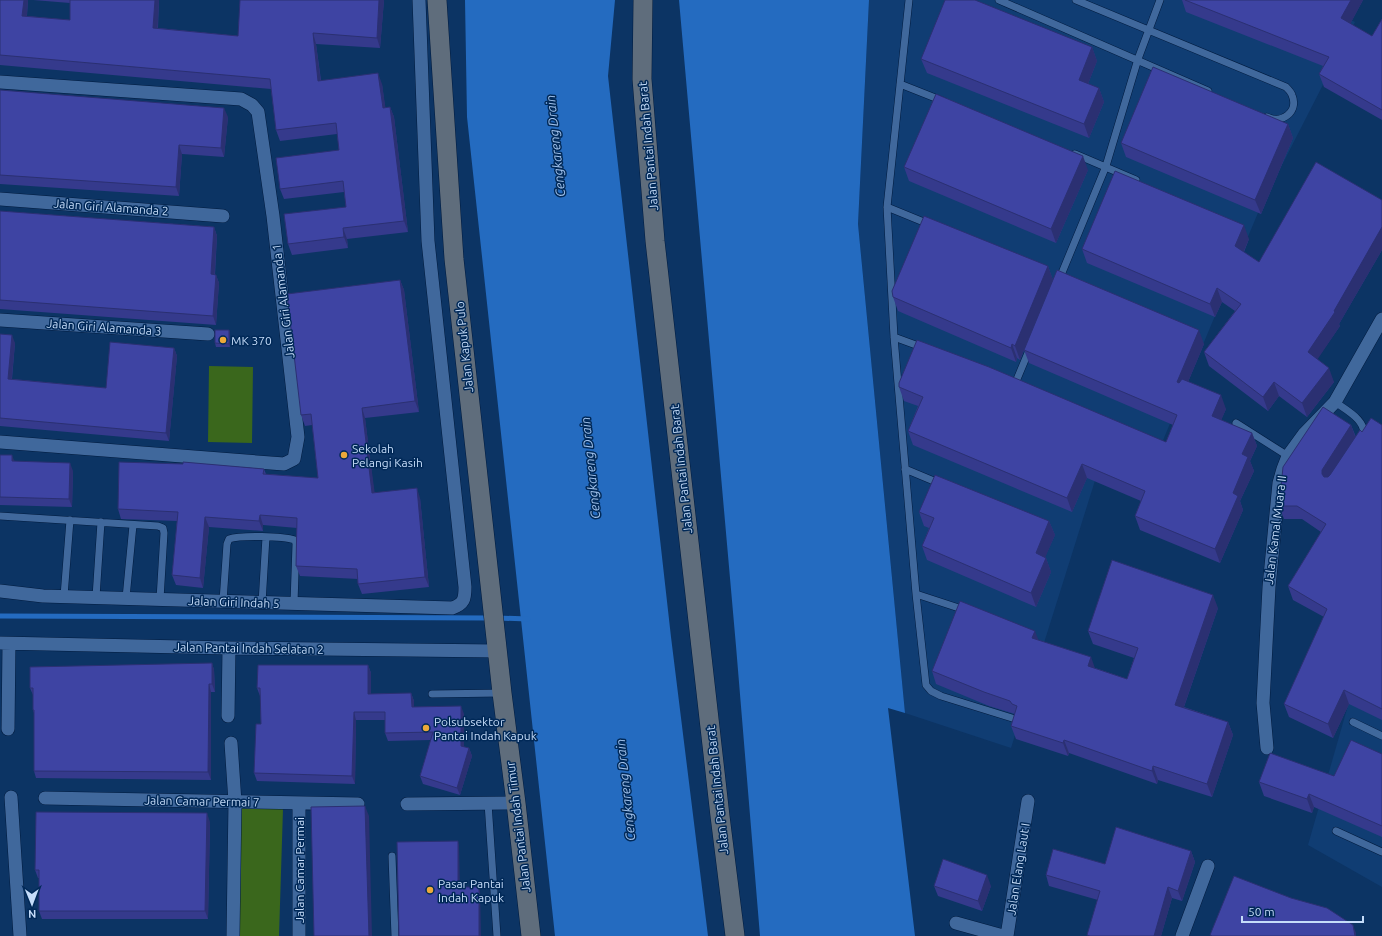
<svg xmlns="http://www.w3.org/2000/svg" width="1382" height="936" font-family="Ubuntu,sans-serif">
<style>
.built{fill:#103d73}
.green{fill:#3a671c}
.water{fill:#246bc0}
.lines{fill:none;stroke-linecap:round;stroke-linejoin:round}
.stream{stroke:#246bc0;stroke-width:5}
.service-casing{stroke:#001b3e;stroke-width:8}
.minor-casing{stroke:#001b3e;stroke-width:14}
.secondary-casing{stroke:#001b3e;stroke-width:20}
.service{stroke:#40689c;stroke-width:7}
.minor{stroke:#40689c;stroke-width:13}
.secondary{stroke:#5f6d7c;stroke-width:19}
.wall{fill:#353a8c}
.shaded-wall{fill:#2b3072}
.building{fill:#3e44a3;stroke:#2b3072}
.poi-dot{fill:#eca93a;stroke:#012958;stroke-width:1.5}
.labels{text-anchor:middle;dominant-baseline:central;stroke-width:3;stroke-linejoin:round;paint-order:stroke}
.street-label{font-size:12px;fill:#c5dcf9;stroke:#012958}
.poi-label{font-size:12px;fill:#c5dcf9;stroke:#012958;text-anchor:start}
.water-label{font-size:13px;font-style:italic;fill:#a0c2ed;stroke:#012958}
</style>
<rect width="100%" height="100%" fill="#0c3464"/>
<!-- built -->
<path class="built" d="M869 0H1310L1355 22 1260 208 1141 493 1098 471 1011 748 905 713 858 224Z
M1382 646V887L1308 845 1349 702Z"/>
<!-- green -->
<path class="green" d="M209 366 253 367 252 443 208 442Z
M231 807 283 809 279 936H227Z"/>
<!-- water -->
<path class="water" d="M465 0H615L608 76 671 637 708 936H555L467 117Z
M679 0H869L858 224 905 713 888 708 915 936H760L736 646Z"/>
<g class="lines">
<!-- stream -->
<path class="stream" d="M0 616 490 618
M498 618 528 619"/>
<!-- service casing -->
<g class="service-casing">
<path id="service" d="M909 0 887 207 894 337 916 594 965 610
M999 0 1208 91
M1076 0 1286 87C1288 89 1291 92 1292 95 1299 112 1282 124 1267 117
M900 84 943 101
M1075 154 1136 180
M887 207 931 225
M1059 280 1106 166 1138 59 1160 0
M894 337 924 348
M1015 384 1030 348
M1335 402C1346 410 1368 421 1363 437
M1236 423 1288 456
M905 469 941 484
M0 516 158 526 163 528 164 533 160 599
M916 594 926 685 931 691 941 696 1012 718
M64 596 70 520
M96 597 101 522
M126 598 133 525
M223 601 227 544 229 539C240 535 283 536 295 540L296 544 294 603
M262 603 266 537
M432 694 501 693
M1353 722 1382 736
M488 803 497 936
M1336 831 1382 852
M392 856 395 936"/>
</g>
<!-- minor casing -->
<g class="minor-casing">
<path id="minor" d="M0 82 241 99 252 105 258 112 273 216 298 437 294 459 284 464 0 442
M0 199 223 216
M0 320 208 334
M0 591 43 596 452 608C464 604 465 599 465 587L428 241 419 0
M0 643 229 648 497 651
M228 716 229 648
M8 729 9 644
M231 743 235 802 233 936
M1267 748 1263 703 1269 587 1279 483 1283 469 1288 456 1304 434 1335 402 1382 319
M11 797 20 936
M45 798 358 804
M407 804 516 803
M956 923 1003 936
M299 936V804
M1007 936 1028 801
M1182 936 1208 866"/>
</g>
<!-- secondary casing -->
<g class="secondary-casing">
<path id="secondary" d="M437 0 454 259 502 693 516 803 531 936
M643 0 642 79 655 241 720 816 735 936"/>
</g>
<!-- service -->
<use href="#service" class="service"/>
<!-- minor -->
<use href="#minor" class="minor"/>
<!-- secondary -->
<use href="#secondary" class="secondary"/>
</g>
<!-- wall -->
<path class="wall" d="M0 0H28L27 16 70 20V3L33 0H159L158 28 238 36 384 0 380 48 316 44 321 80 382 84 385 107H390L394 117 408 232 347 239 348 248 292 255 288 244 346 207 344 192 284 199 280 189 339 150 337 134 280 141 276 130 271 89 0 65Z
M1182 0H1363L1350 24 1372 36 1382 19V120L1324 87 1319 74 1323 66 1186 12Z
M1092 47 1097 61 1088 84 1099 88 1104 102 1089 138 927 73 921 59Z
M0 90 228 117 224 157 182 154 179 196 0 184Z
M1288 124 1293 138 1261 214 1126 157 1121 143Z
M904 167 1088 170 1056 243 909 181Z
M1382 200V250L1339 324 1340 326 1317 359 1334 382 1307 417 1279 396 1268 411 1209 366 1204 352 1235 311 1222 302 1215 317 1087 263 1082 249 1249 239 1244 252 1259 262Z
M0 211 214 227 217 236 215 275H216L219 283 216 325 0 309Z
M1048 266 1053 280 1204 344 1188 382 1226 409 1221 420 1252 433 1257 446 1250 461 1254 471 1240 501 1243 510 1220 563 1140 530 1135 516 1141 501 1087 478 1072 512 913 445 908 431 918 406 904 401 899 387 1166 442 1173 425 1029 363 1024 350 1020 360 1017 358 1016 362 898 311 893 297Z
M400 280 404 290 419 412 365 418 374 492 420 498 429 587 362 594 358 584V579L300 576 296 566 297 528 263 525V531L209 527 203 588 176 585 172 575 177 521 121 519 118 509 264 469 266 474 318 478 312 425 305 426 301 415Z
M229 330 230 333V347H216L215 343Z
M0 334 15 343 12 379 106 388 174 348 177 356 169 441 0 426Z
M1351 425 1356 437 1362 432 1382 425V720L1349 704 1333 738 1289 717 1284 704 1324 617 1293 600 1288 586 1321 532 1302 519H1284L1279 506Z
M0 455 15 461 73 471 72 507 0 505Z
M919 512 1049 521 1055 535 1045 557 1046 558 1051 572 1036 607 927 560 922 546 929 528 924 526Z
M1218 608 1184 707 1228 722 1233 735 1212 797 1158 780 1157 784 1069 753 1068 756 1016 739 1011 726 1015 714 989 706 936 684 932 671 1038 641 1095 668 1127 679 1134 658 1093 644 1088 631Z
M212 663 214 670 215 692H211V780L36 778 34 771V713L33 710V695L30 688Z
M368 665 371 673V694L411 693 414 701V707L464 714V747L469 748 472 756 460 795 423 784 420 776 431 740 388 741 385 733V720H356L355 784 257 781 254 773 261 724 260 696 257 688Z
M1382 754V837L1314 807 1312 813 1264 796 1259 782 1334 776Z
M210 822 208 919H42L39 911V878H38L35 870Z
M1191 851 1195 862 1182 901 1172 898 1161 936H1088L1098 900 1049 886 1046 875 1105 864Z
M934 886H991L982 911 938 896Z"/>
<!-- shaded-wall -->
<path class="shaded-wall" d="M24 0H28L26 26 22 16Z
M155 0H159L157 38 153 28Z
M379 0H384L380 48 377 38Z
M1351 0H1363L1346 32 1341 18Z
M313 33 316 44 322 91 318 81Z
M1092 47 1097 61 1084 94 1079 80Z
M378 73 382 84 387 118 383 108Z
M1099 88 1104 102 1089 138 1084 124Z
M390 107 394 117 408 232 404 221Z
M224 108 228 117 224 157 221 148Z
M1288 124 1293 138 1261 214 1255 200Z
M179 145 182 154 179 196 176 187Z
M1083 156 1088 170 1056 243 1051 229Z
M1244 225 1249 239 1240 260 1235 246Z
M214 227 217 236 214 283 211 274Z
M1382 227V250L1339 324 1340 326 1313 366 1308 352 1334 311Z
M343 228 347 239 348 248 344 237Z
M1048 266 1053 280 1020 360 1015 346Z
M216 275 219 283 216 325 213 316Z
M400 280 404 290 419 412 415 401Z
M1217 288 1222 302 1215 317 1210 304Z
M229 330 230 333V347L229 344Z
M1199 330 1204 344 1182 396 1177 382Z
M12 335 15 343 11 386 8 379Z
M1012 344 1017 358 1016 362 1011 348Z
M174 348 177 356 169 441 166 433Z
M1329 368 1334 382 1307 417 1302 403Z
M1274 382 1279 396 1268 411 1263 397Z
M1221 395 1226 409 1217 430 1212 416Z
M362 408 365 418 376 503 372 493Z
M1351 425 1356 439 1327 483 1322 474V470Z
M1252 433 1257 446 1250 461 1254 471 1240 501 1243 510 1220 563 1215 549 1242 454Z
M12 455 15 463 12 461Z
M70 463 73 471 72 507 69 499Z
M1082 464 1087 478 1072 512 1067 498Z
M417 488 420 498 429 587 425 577Z
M260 515 263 525V531L259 521Z
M205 517 209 527 203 588 200 578Z
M1049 521 1055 535 1041 567 1036 553Z
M1046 558 1051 572 1036 607 1031 593Z
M1213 595 1218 608 1180 718 1175 705Z
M1035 631 1040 644 1032 638Z
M1091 657 1096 671 1088 666Z
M212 663 214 670 215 692 212 684Z
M368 665 371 673V701L368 694Z
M209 684 211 692V780L208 772Z
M1344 690 1349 704 1333 738 1328 724Z
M411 693 414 701V715L412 707Z
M461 706 464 714V754L461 746Z
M354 712 356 720 355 784 352 776Z
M1228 722 1233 735 1212 797 1207 784Z
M1064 740 1069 753 1068 756 1063 743Z
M469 748 472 756 460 795 457 788Z
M1153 766 1158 780 1157 784 1152 771Z
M1309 794 1314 807 1312 813 1307 799Z
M365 806 369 816 372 936H369Z
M207 813 210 822 208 919 205 911Z
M458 841 459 845 460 891 458 887Z
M1191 851 1195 862 1182 901 1178 891Z
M987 875 991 886 982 911 978 901Z
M479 887 480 890 481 936H479Z
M1168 887 1172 898 1161 936H1154Z
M1353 925 1356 933V936H1355Z"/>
<!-- building -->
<path class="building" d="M0 0H24L22 16 70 20V0H155L153 28 238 36 240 0H379L377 38 313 33 318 81 378 73 383 108 390 107 404 221 343 228 344 237 288 244 284 214 346 207 343 181 280 189 276 158 339 150 336 123 276 130 270 79 0 55Z
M945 0H975L1092 47 1079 80 1099 88 1084 124 921 59Z
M1185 0H1351L1341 18 1372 36 1382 19V110L1319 74 1329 57Z
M1153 67 1288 124 1255 200 1121 143Z
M0 90 224 108 221 148 179 145 176 187 0 175Z
M936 94 1083 156 1051 229 904 167Z
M1316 162 1382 200V227L1334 311 1335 312 1308 352 1329 368 1302 403 1274 382 1263 397 1204 352 1241 304 1217 288 1210 304 1082 249 1115 171 1244 225 1235 246 1259 262Z
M0 211 214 227 211 274 216 275 213 316 0 300Z
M924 216 1048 266 1015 346 1012 344 1011 348 893 297 892 291Z
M1057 270 1199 330 1177 382 1179 383 1182 379 1221 395 1212 416 1252 433 1242 454 1248 457 1233 493 1238 496 1215 549 1135 516 1145 491 1082 464 1067 498 908 431 923 397 899 387V383L917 340 989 367 1166 442 1177 415 1024 350Z
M400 280 415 401 362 408 372 493 417 488 425 577 358 584 357 569 296 566 297 518 260 515 259 521 205 517 200 578 172 575 178 512 118 509 119 462 183 464V462L241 467 264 469 263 474 318 478 311 414 301 415 287 294Z
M215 330H229V344L215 343Z
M0 334 12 335 8 379 106 388 110 342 174 348 166 433 0 418Z
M1323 407 1351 425 1322 470V474L1324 477H1328L1330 475 1360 430 1362 432 1371 418 1382 425V709L1344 690 1328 724 1284 704 1327 609 1288 586 1326 524 1297 506H1279L1283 467Z
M0 455H12V461L70 463 69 499 0 497Z
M935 475 1049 521 1036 553 1046 558 1031 593 922 546 934 518 919 512Z
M1112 560 1213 595 1175 705 1228 722 1207 784 1153 766 1152 771 1064 740 1063 743 1011 726 1017 706 1012 704 1010 701 984 692 932 671 960 601 1035 631 1032 638 1091 657 1088 666 1127 679 1138 648 1088 631Z
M212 663V684H209L208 772 34 771V710H33V688H30V667Z
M258 665H368V694L411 693 412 707 461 706V746L469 748 457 788 420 776 433 732 385 733V712H354L352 776 254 773 256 724H261L260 688H257Z
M1351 740 1382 754V826L1309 794 1307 799 1259 782 1270 753 1334 776Z
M365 806 369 936H314L311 807Z
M36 812 207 813 205 911H39V870H35Z
M1116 827 1191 851 1178 891 1168 887 1154 936H1090L1087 935 1100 891 1046 875 1053 849 1105 864Z
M458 841V887H479V936H399L397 842Z
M943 859 987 875 978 901 934 886Z
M1234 876 1291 898 1327 908 1353 925 1355 936H1212L1210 935Z"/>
<!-- markers -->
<g class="poi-dot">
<circle cx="223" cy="340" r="4"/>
<circle cx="344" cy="455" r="4"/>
<circle cx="426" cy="728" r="4"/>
<circle cx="430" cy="890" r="4"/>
</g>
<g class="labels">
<!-- street labels -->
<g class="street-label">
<text transform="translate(648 146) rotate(-95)">Jalan Pantai Indah Barat</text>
<text transform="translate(111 207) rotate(4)">Jalan Giri Alamanda 2</text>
<text transform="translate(283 301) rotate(-97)">Jalan Giri Alamanda 1</text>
<text transform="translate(104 327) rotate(4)">Jalan Giri Alamanda 3</text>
<text transform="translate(464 347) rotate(-96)">Jalan Kapuk Pulo</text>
<text transform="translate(681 469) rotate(-96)">Jalan Pantai Indah Barat</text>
<text transform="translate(1275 530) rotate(-83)">Jalan Kamal Muara II</text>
<text transform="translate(234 602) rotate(2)">Jalan Giri Indah 5</text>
<text transform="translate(249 648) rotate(1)">Jalan Pantai Indah Selatan 2</text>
<text transform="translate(717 790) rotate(-96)">Jalan Pantai Indah Barat</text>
<text transform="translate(202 801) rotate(1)">Jalan Camar Permai 7</text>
<text transform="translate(518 827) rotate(-97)">Jalan Pantai Indah Timur</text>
<text transform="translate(1018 869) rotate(-81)">Jalan Elang Laut I</text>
<text transform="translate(299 870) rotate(-90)">Jalan Camar Permai</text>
</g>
<!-- poi labels -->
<g class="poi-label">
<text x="231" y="340">MK 370</text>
<text x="352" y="448">Sekolah<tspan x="352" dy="14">Pelangi Kasih</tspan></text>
<text x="434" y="721">Polsubsektor<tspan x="434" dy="14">Pantai Indah Kapuk</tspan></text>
<text x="438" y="883">Pasar Pantai<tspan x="438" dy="14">Indah Kapuk</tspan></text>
</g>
<!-- water labels -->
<g class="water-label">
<text transform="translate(555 146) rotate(-96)">Cengkareng Drain</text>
<text transform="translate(590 468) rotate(-96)">Cengkareng Drain</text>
<text transform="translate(625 790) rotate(-96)">Cengkareng Drain</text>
</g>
</g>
<!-- north arrow -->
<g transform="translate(32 904) rotate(179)" stroke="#012958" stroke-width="3" paint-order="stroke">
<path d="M0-3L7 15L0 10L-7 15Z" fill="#c5dcf9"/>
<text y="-6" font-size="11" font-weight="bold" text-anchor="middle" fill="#c5dcf9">N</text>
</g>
<!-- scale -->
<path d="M1242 916v6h121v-6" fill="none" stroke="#c5dcf9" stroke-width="2"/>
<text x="1248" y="916" font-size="12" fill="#c5dcf9" stroke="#012958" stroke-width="3" paint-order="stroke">50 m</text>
</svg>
